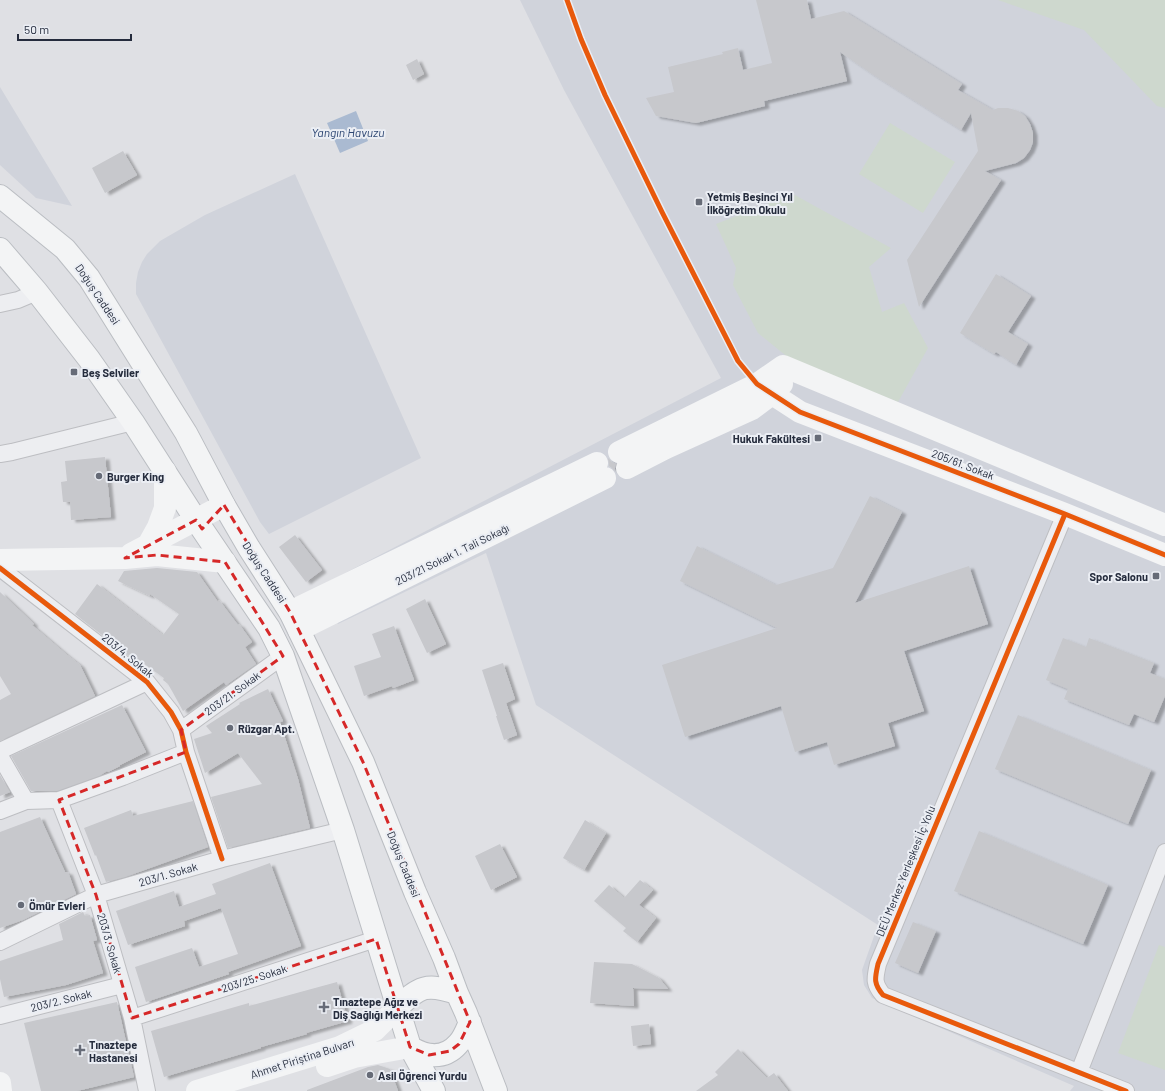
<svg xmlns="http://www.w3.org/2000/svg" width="1165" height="1091" font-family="Barlow,sans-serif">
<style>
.built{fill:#d0d3db}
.green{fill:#ced8ce}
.water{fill:#aabad1}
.building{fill:#c7c8cc;filter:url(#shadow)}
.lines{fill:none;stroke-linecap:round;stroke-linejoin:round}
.street-casing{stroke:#bdbec2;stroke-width:18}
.primary-casing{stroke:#babdc2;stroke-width:24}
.street{stroke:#edeef1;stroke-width:16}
.secondary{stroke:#f3f4f5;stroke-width:22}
.primary{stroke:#f3f4f5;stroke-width:22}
.cycleway-casing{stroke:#ebeef4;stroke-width:8}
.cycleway{stroke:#e8590c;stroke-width:5}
.marked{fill:none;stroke:#d62828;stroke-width:3;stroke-dasharray:8 5;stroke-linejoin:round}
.poi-dot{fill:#666b77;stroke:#ebeef4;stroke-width:1.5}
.labels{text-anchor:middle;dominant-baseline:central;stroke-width:4;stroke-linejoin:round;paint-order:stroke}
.poi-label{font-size:11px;font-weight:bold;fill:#252c3d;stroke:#ebeef4;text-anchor:start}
.street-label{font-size:11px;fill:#252c3d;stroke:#ebeef4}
.water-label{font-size:12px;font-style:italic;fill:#2e4773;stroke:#ebeef4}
</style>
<defs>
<filter id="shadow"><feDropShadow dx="4.5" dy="2.5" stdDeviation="1" flood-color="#0004"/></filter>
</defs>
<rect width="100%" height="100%" fill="#dfe0e4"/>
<!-- built -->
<path class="built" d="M520 0H1165V1091H1070L1074 1086 872 998 864 985 862 970 878 925 536 705 486 553 338 624 318 587 721 378 564 90Z
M0 87 72 206 36 198 0 165Z
M295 174 421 458 269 534 260 522 136 294V283L138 272 142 262 147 254 160 241 205 215Z"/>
<!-- green -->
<path class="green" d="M998 0H1165V108L1157 106 1084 30Z
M890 123 955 162 923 213 859 174Z
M793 194 891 248 869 267 882 312 904 303 928 348 898 402 790 359 758 333 733 285 736 268 716 224Z
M1159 945 1165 947V1070L1118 1053Z"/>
<!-- water -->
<path class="water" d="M356 111 368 141 340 153 327 123Z"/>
<!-- building -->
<path class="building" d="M756 0H807L811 19 844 11 962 84 958 90 993 110 998 108H1008L1018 111 1025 116 1030 124 1033 133V142L1030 150 1024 158 1016 163 985 171 1001 180 919 307 907 260 978 151 971 113 961 130 872 74 840 52 847 81 764 101 765 106 696 123 656 116 646 98 674 92 668 67 723 54 722 52 738 48 743 70 772 63Z
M417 59 424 74 413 80 406 65Z
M123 151 137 175 105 193 92 168Z
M996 274 1031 296 1008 332 1028 344 1016 365 996 352 994 354 960 333Z
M105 457 111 517 71 520 70 502H63L61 482 67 481 65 461Z
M608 458 612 462 616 464 615 468V471L612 468 609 466V464Z
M870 496 902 512 855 603 969 566 988 624 904 651 924 711 888 723 895 746 834 765 827 742 795 752 781 706 685 737 662 665 777 628 680 581 697 546 776 585 833 568Z
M295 535 322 570 306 582 279 547Z
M157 568 197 572 218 602 219 600 238 625 239 624 252 642 245 647 256 664 226 685 224 682 183 711 172 691 168 684 163 680 164 678 135 657 133 659 75 614 97 584 163 635 179 614 150 594V596L118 581 124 571Z
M0 592 34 624 32 625 67 655 80 665 95 696 0 741V700L11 694 0 676Z
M425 599 446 644 427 653 406 609Z
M394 626 414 680 393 688 392 686 364 696 354 666 381 657 372 634Z
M1063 638 1086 647 1089 638 1154 663 1150 673 1165 679V696L1154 722 1134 714 1129 725 1064 699 1068 689 1046 680Z
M503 663 515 699 506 703 517 735 504 740 496 716H497L482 670Z
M268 689 283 721 280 722 298 779 310 828 228 848 211 797 262 784 238 753 205 773 194 739 212 733 206 726 240 704 239 703Z
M122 705 146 752 120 765V766L108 772 107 771 99 776 57 791H31L11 756Z
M1018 715 1151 770 1128 824 995 769Z
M0 775 10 792 0 796Z
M193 801 208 847 125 877 106 882 96 855 95 856 84 828 131 810 133 816Z
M40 817 65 872H68L76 894 23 920 0 928V832Z
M585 820 606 833 584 870 563 858Z
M979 831 1108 885 1083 944 954 891Z
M500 844 517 877 491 890 475 856Z
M270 863 301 946 228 972 229 974 146 1002 135 967 192 948 199 967 238 954 221 908 184 921 185 926 128 945 116 911 174 891 179 907 216 894 212 884Z
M640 880 653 890 639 905 656 918 637 942 623 931 626 928 594 901 609 885 624 898Z
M83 912 85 916 90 915 97 940 93 941 103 973 66 985 4 997 0 979V961L63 940 59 924Z
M913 922 936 931 918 973 895 963Z
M594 962 632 964 659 978 668 989 633 988 634 1006 590 1003Z
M337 982 348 1021 306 1033 307 1034 261 1047V1048L164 1077 151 1031 249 1003V1006Z
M117 1002 134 1077 77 1091H41L24 1023Z
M649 1024 651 1044 633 1046 631 1026Z
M738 1049 767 1078 774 1073 788 1091H696L718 1075 715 1072Z
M378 1065 390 1069 398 1091H307V1090L368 1067Z"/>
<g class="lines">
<!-- street casing -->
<g class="street-casing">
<path id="street" d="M0 304 18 300 37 292
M0 454 12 452 133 422
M1065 514 878 964C875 978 873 983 883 995L1126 1091
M0 568 147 682 171 712 181 730 186 752 222 859
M181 730 283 656
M0 751 147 682
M0 756 26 801
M59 800 96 895 132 1018 147 1091
M0 811 26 801 59 800 123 777 186 752
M0 942 96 895 222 859 343 830
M0 1016 122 985
M132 1018 376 939
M1079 1072 1165 852"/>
</g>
<!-- primary casing -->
<g class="primary-casing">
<path id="primary" d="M0 196 65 249 89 278 186 433 224 505 249 548 290 612 363 762 415 892 444 958 457 993 466 1013 496 1091
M0 249 37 292 89 359 133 422 196 520 269 628 283 656 343 830 410 1047 434 1091
M397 1008C420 986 426 983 457 993
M410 1047C426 1057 444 1060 458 1044 464 1038 467 1029 470 1022"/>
</g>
<!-- street -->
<use href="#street" class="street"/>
<!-- secondary -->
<path class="secondary" d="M757 384 800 412 1065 514 1165 555
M619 452 757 384 783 366 1165 525
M627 468 666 448 752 409 772 394 782 384
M148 545 158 527 165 508V471
M131 554 224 505
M0 560 125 558 157 555 225 562
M290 612 597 463
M299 630 605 478
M327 1066 354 1057 410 1047
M0 1083 1 1091
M197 1091 340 1047 375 1030 397 1008"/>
<!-- primary -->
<use href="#primary" class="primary"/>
<!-- cycleway casing -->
<g class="cycleway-casing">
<path id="cycleway" d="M567 0 581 39 605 95 662 212 738 361 757 384 800 412 1065 514 1165 555
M1065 514 878 964C875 978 873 983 883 995L1126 1091
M0 568 147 682 171 712 181 730 186 752 222 859"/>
</g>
<!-- cycleway -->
<use href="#cycleway" class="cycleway"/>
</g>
<!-- marked area -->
<path class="marked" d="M224 505 290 612 363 762 444 958 470 1022 459 1044 450 1051 429 1055 410 1047 376 939 132 1018 96 895 59 800 186 752 181 730 283 656 225 562 157 555 125 558 196 520 202 529Z"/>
<!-- markers -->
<g class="poi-dot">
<rect x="695" y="198" width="8" height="8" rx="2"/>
<rect x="70" y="368" width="8" height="8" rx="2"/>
<rect x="814" y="434" width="8" height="8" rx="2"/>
<circle cx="99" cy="476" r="4"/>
<rect x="1152" y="572" width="8" height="8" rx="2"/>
<circle cx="230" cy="728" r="4"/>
<circle cx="21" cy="905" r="4"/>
<path d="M322 1001h4v4h4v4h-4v4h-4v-4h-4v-4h4z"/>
<path d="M78 1044h4v4h4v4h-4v4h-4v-4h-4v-4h4z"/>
<circle cx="370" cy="1075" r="4"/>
</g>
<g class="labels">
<!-- poi labels -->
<g class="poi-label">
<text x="707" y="196">Yetmiş Beşinci Yıl<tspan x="707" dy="13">İlköğretim Okulu</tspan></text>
<text x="82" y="372">Beş Selviler</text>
<text x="810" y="438" text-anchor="end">Hukuk Fakültesi</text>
<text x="107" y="476">Burger King</text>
<text x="1148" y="576" text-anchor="end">Spor Salonu</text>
<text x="238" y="728">Rüzgar Apt.</text>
<text x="29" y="905">Ömür Evleri</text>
<text x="333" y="1001">Tınaztepe Ağız ve<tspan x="333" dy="13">Diş Sağlığı Merkezi</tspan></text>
<text x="89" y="1044">Tınaztepe<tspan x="89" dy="13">Hastanesi</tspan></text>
<text x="378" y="1075">Asil Öğrenci Yurdu</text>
</g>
<!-- street labels -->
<g class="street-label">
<text transform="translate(98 294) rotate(56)">Doğuş Caddesi</text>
<text transform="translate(963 464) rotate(21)">205/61. Sokak</text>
<text transform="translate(452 554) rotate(-26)">203/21 Sokak 1. Tali Sokağı</text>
<text transform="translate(265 572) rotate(57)">Doğuş Caddesi</text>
<text transform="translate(128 655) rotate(39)">203/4. Sokak</text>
<text transform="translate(232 693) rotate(-36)">203/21. Sokak</text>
<text transform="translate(404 864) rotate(68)">Doğuş Caddesi</text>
<text transform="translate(905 871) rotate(-68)">DEÜ Merkez Yerleşkesi İç Yolu</text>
<text transform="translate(168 874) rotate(-16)">203/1. Sokak</text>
<text transform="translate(110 943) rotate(74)">203/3. Sokak</text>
<text transform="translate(254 978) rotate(-18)">203/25. Sokak</text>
<text transform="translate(61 1000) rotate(-14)">203/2. Sokak</text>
<text transform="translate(302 1058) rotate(-18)">Ahmet Piriştina Bulvarı</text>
</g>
<!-- water labels -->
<g class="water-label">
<text x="348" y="132">Yangın Havuzu</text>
</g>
</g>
<!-- scale -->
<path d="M18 34v6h113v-6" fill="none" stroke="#252c3d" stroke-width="2"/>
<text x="24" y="34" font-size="12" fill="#252c3d" stroke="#ebeef4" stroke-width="3" paint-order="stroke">50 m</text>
</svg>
